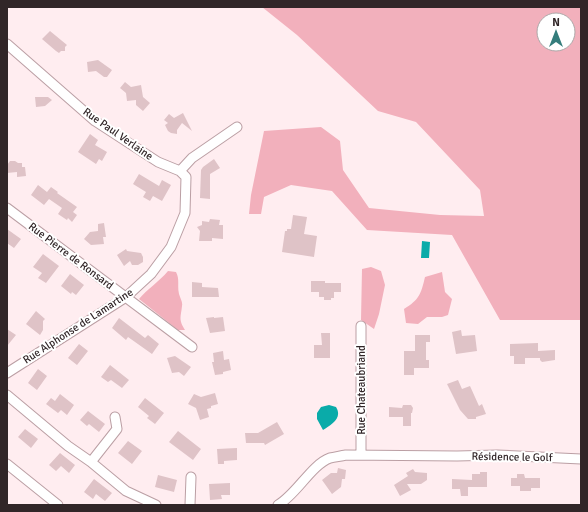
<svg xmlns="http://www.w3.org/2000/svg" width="588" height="512" font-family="Signika,sans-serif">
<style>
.green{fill:#f2b0bc;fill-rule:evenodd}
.water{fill:#0aaba9}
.building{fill:#dfc3c7}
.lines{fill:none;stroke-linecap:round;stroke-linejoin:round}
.street-casing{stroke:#bb9fa4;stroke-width:11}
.street{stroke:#fff;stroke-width:9}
.labels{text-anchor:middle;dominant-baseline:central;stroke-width:4;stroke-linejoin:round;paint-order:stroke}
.street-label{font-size:11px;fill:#312628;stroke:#fff}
</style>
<rect width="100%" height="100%" fill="#ffedf0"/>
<!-- green -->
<path class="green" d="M262 7H581V320H500L452 235 367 230 332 191 291 185 264 197 261 214H249L251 195 264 131 321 127 340 141 343 170 369 208 440 215 484 216 480 190 416 122 378 111 297 35ZM544 20H568V44H544Z
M371 267 381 271 385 285 379 314 374 329 361 320 362 269Z
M168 271 176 272C180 279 177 286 179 294 180 298 183 302 182 306 181 317 178 319 185 330H178L139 299C147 289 159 282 168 271Z
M442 272 445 292 452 299 448 315 442 317H427L418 324 406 323 404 309C419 300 421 294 425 277Z"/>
<!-- water -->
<path class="water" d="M422 241 430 242 429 258H421Z
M329 405 336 407C343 418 331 425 323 430L317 419V413L321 407Z"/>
<!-- building -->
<path class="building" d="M50 31 67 45 65 47V51H61L59 53 56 51 42 39Z
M98 60 112 70 107 77H104L96 71 88 72 87 62Z
M125 82 131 87 141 85 143 97 150 103 143 111 136 105V100L127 101 126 93 120 88Z
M35 97H48L52 100 45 106 36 107Z
M183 113 192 131 182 123 177 130V134L171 133 168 131 165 125 168 123 164 120 169 114 174 118Z
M90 134 98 140 95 145 107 152 102 161 99 159 96 164 78 152Z
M214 159 220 168 210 174V199L200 198 201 170 203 167Z
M10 161H15L18 163H22V167H25L26 176 17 177V172L7 173V165Z
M139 174 159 186 162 180 171 185 162 201 153 196 150 201 143 197 146 192 133 184Z
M38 185 47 192 51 187 58 192 57 193 77 207 73 212 77 215 72 222 68 218 67 220 58 214 62 208 49 199 44 205 31 195Z
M293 215 307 217 304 234 317 236 314 257 282 252 285 231H287V229H291Z
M210 219 220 220 219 225H223V239L212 238V241H199L200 231 197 227 202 225V221L209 222Z
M104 223 106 237H103L104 244 91 245 84 239 90 232 98 231V224Z
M7 229 21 239 14 248 7 243Z
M126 249 127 251 141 253 143 257V262L138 265H132L130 261 124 266 117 255Z
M43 254 59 266 46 283 38 278 42 273 33 267Z
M70 274 84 285 76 295 72 292 71 294 61 286Z
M311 281H325V283H341V292H334V298H331V300H324V297H319V292H311Z
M192 282 202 283V287L218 288 219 297H192Z
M36 311 45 319 43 321V330L40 335 26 324Z
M214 317V318L223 317 225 331 210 333 206 318Z
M119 318 145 338 148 335 159 344 152 354 128 337 126 340 112 328Z
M7 329 16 335 7 346Z
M461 330 462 336 475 335 477 351 456 354 452 332Z
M321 333H330V358H314V345H322Z
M415 335H430V342H426V360H429V368H414V375H404V351H415Z
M538 343V351L555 350V360L542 362 540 360V358H525V364H514V356H510V344Z
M79 344 88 351 77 365 68 358Z
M223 351 224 360 229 359 231 370 223 372V374L215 375 212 362H214L213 353Z
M175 356 191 367 184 376 179 372 172 373 167 358Z
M110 365 129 380 122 388 111 380 108 382 101 377Z
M38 369 47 376 37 390 28 383Z
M458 380 462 389 470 386 479 406 482 404 486 414 476 417V419H468L460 410 447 384Z
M215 393 218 404 211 406V408L207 409 209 417 200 420 196 408 188 404 194 394 201 397Z
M60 394 74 405 67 415 61 410 58 413 46 404 51 398 55 401Z
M145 398 164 413 155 424 147 418 149 416 138 407Z
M403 405H411L413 408 412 413H411V426H403V417H389V407L402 408Z
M88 411 105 424 99 432 89 424 87 426 80 420Z
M277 422 284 434 265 445 264 443H246L245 433H258Z
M25 429 38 439 31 448 18 437Z
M178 431 201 449 193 460 169 442Z
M128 441 142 451 132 464 118 453Z
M237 448V460L224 461V464H218L217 449Z
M60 453 75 465 69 473 61 466 56 471 49 465Z
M338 468 346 470 345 479H342L341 487 332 494 322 480 331 473H337Z
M413 469 415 472 427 473V480L421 484H407L411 490 400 496 394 485 408 476 406 473Z
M480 472H487V487H468V496H461L460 489H452V479L472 480V474H480Z
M517 474H524L525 478H540V488H531V491H520V486H511V478H517Z
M158 475 177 480 174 492 155 487Z
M94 479 112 493 105 501 96 494 93 499 84 492Z
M230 483V495H221L222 499 210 500 209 484Z"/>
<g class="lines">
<!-- street casing -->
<g class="street-casing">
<path id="street" d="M7 44 95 121 158 162 180 171 192 158 237 127
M7 208 192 347
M361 326V455
M7 373 126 297 151 274 171 247 185 213 186 177 180 171
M7 395 68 446 91 462 126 491 156 505
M91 462 117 429 115 417
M7 464 58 505
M190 505 191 477
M278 505C297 494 311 465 330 458 335 457 341 456 346 455L457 456 497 455 581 459"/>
</g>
<!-- street -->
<use href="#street" class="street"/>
</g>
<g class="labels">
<!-- street labels -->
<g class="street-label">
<text transform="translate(118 134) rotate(35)">Rue Paul Verlaine</text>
<text transform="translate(71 256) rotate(37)">Rue Pierre de Ronsard</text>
<text transform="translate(78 326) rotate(-33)">Rue Alphonse de Lamartine</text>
<text transform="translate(361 390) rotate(-90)">Rue Chateaubriand</text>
<text transform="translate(512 457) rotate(1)">Résidence le Golf</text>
</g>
</g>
<!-- border -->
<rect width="588" height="512" fill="none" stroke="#312628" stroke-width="16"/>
<!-- north arrow -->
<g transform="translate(556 32)"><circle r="19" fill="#ffffff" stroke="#ada8a9"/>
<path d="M0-3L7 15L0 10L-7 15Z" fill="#347d7c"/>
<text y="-6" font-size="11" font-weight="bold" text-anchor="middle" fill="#312628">N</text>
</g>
</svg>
